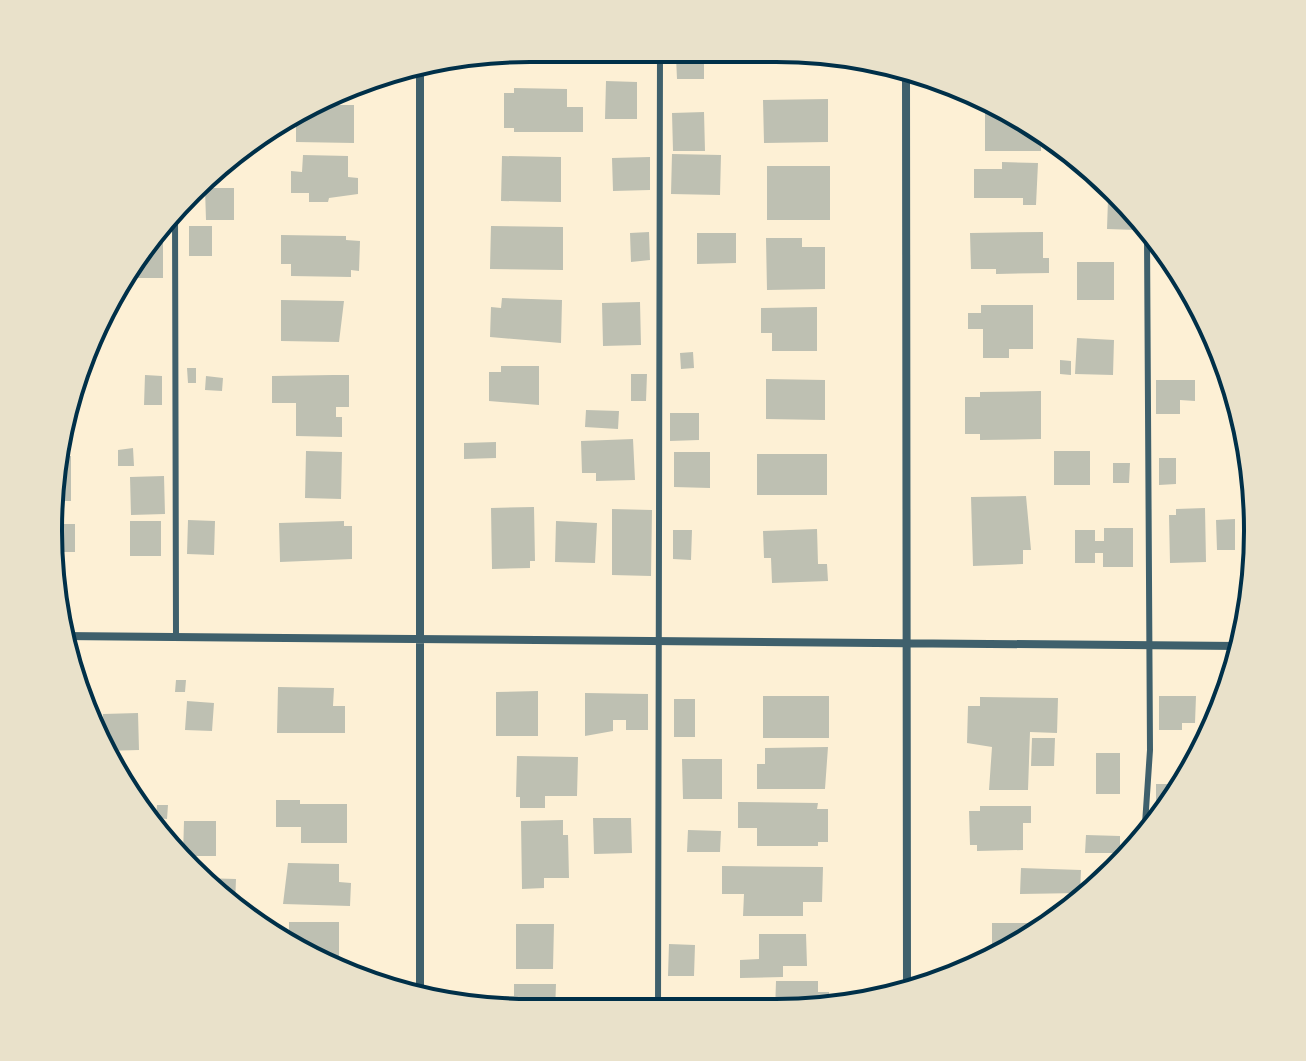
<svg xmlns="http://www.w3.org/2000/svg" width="1306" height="1061" font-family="Karla,sans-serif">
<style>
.building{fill:#bec0b2}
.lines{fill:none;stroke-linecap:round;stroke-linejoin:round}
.service{stroke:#3f606c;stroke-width:6}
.minor{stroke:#3f606c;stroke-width:8}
.rim{fill:none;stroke:#003049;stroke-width:4}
</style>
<rect width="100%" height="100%" fill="#fdf0d5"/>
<!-- building -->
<path class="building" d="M530 48H563V57L495 56V53Z
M754 49H808L827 54V61H754Z
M704 56V79H677L676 57Z
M606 81 637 82V119H605Z
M514 88 567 89V107H583V132H514V128H504V93H514Z
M332 95V105H354V143L296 142V118H305V106Z
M828 99V142L764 143 763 100Z
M985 100 1051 141H1041V151H985Z
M704 112 705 151H673L672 113Z
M672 154 721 155 720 195 671 194Z
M303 155 348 156V177L358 178V194L329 198 328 202H309V193H291V171L302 172Z
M502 156 561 157V202L501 201Z
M650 157V190L613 191 612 158Z
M1002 162 1038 163 1036 205H1023V198H974V169H1002Z
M767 166H830V220H767Z
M205 188H234V220H206Z
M1108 199H1118L1138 225 1137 230 1107 229Z
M163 223V278H127V270Z
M189 226H212V256H189Z
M491 226 563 227V270L490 269Z
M649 232 650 260 631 262 630 233Z
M1043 232V258H1049V273L996 274V269H971L970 233Z
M697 233H736V263L697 264Z
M281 235 346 236V240L360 241 359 271 351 270V277L291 276V264H281Z
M766 238H802V247H825V289L767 290Z
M1077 262H1114V300H1077Z
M502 298 562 300 561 343 490 337 491 307 501 308Z
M281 300 344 301 339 342 281 341Z
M640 302 641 345 603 346 602 303Z
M981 305H1033V349H1009V358H983V329H968V313H981Z
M817 307V351H772V333H761V308Z
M1077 338 1114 340 1113 375 1075 374Z
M693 352 694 368 681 369 680 353Z
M1060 360 1071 361V375L1060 374Z
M501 366H539V405L489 401V372H501Z
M187 368H196V383H188Z
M631 374H647L646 401H631Z
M145 375 162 376V405H144Z
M333 375H349V407H336V417H342V437L296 436V403H272V376Z
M206 376 223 378 222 391 205 390Z
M766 379 825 380V420L766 419Z
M1156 380H1195V401L1180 400V414H1156Z
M1041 391V439L980 440V434H965V397H980V392Z
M586 410 619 411 618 429 585 427Z
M670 413H699V440L670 441Z
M633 439 635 480 596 481V473H582L581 441Z
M496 442V458L464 459V443Z
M133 448 134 466H118V450Z
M306 451 342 452 341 499 305 498Z
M1054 451H1090V485H1054Z
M674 452H710V488L674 487Z
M757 454H827V495H757Z
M71 456V501H52L58 457Z
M1159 458H1176V484L1159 485Z
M1113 463H1130L1129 483H1113Z
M1246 473H1250L1257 498 1256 509H1245Z
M164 476 165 514 131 515 130 477Z
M1026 496 1031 550H1023V564L973 566 971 497Z
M534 507 535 561H530V568L492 569 491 508Z
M1205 508 1206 562 1170 563 1169 515H1176V509Z
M612 509 652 510 651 576 612 575Z
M1235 519V550H1217L1216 520Z
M188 520 215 521 214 555 187 554Z
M130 521H161V556H130Z
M344 521V526H352V559L280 562 279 523Z
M556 521 597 523 595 563 555 562Z
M1247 523H1254L1249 558H1247Z
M51 524H75V552H51Z
M1104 528H1133V567H1103V553H1095V563H1075V530H1095V541H1104Z
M817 529 818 564H827L828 581 772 583 771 558H764L763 531Z
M673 530H692L691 560 673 559Z
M176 680H186L185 692H175Z
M278 687 334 688 333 706H345V733H277Z
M538 691V736H496V692Z
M585 693 648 694V730H626V720H613V731L585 736Z
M763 696H829V738H763Z
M1159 696H1196L1195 723H1182V730H1159Z
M980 697 1058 698 1057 733 1030 732 1028 790H989L992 747 967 743 968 706H980Z
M674 699H695V737H674Z
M187 701 214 703 212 731 185 730Z
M138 713 139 750 104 751 103 714Z
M1032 738H1055L1054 766H1031Z
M828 747 825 789H757V764H765V748Z
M1096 753H1120V794H1096Z
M517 756 578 757 577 796H545V808H520V797H516Z
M682 759H722V799H683Z
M1156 784H1176L1156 818Z
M276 800H300V804H347V843H301V827H276Z
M738 802 818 803 817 809H828V842H818V846H757V828H738Z
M157 805H168L167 819 156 818Z
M980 806H1031V823H1023V850L977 851V845H970L969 811H980Z
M593 818H631L632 853 594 854Z
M563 820V835H568L569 878H544V888L522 889 521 821Z
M184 821H216V856H183Z
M688 830 721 831 720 852H687Z
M1086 835 1120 836V853H1085Z
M288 863 339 864V882L351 883 350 906 283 904Z
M722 866 823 867 822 902H803V916H743L744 894H722Z
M1021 868 1081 870 1080 893 1020 894Z
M202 878 236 879 235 906H229Z
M289 922H339V964L289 939Z
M992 923H1041L992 961Z
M516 924H554L553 969H516Z
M759 934H806L807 966H783V977L740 978V960L759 959Z
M669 944 695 945 694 976H668Z
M776 981H818V992H829V1006L807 1012H775Z
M514 984H556L555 1012H505V996H514Z
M633 1006 634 1012H603V1007Z"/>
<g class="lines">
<!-- service -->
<path class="service" d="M175 208 176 637
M1144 839 1150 750 1147 237
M658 1012 660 49"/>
<!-- minor -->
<path class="minor" d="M906 72 907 985
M62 636 1238 646
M420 999V63"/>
</g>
<!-- crop -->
<path d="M0 0H1306V1061H0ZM530 62H776A468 468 0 0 1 1244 530V531A468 468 0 0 1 776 999H530A468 468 0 0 1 62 531V530A468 468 0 0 1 530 62Z" fill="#e9e1ca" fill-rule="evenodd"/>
<path class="rim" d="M530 62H776A468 468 0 0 1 1244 530V531A468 468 0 0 1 776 999H530A468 468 0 0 1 62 531V530A468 468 0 0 1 530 62Z"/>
</svg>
